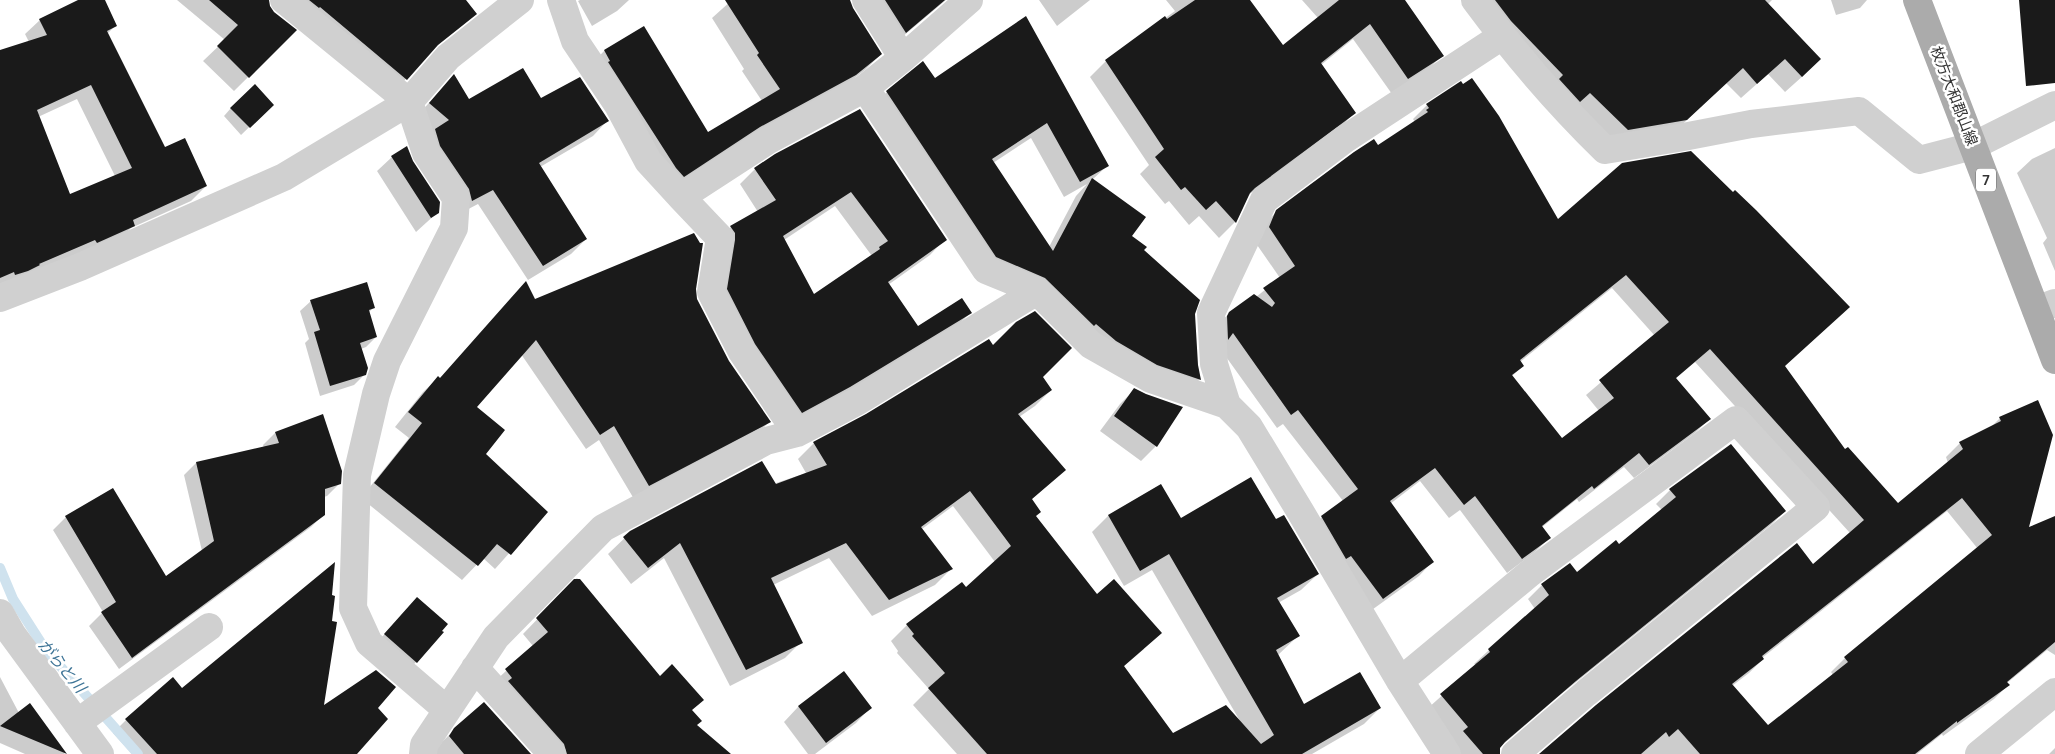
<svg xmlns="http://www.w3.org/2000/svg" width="2055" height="754" font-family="'DM Sans','Noto Sans JP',sans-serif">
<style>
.shadow{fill:#0003;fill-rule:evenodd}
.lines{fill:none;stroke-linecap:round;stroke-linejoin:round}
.stream{stroke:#cfe2ee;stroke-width:10}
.building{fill:#1a1a1a;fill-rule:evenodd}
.street{stroke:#d0d0d0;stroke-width:28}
.primary{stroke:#ababab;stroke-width:28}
.labels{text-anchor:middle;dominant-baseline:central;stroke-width:5;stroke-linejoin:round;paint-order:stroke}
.shield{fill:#fff;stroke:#707070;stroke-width:1}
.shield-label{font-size:14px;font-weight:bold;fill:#333}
.street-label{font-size:15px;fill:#333;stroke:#fff}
.water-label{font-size:16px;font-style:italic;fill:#3f7597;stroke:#fff}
</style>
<rect width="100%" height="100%" fill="#fff"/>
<!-- shadow -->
<path class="shadow" d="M81 0H104L116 25 107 34 165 148 206 186 191 201 131 228 119 240 0 288V52L29 42 25 34 40 20ZM77 99 115 176 70 195 38 117Z
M177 0H268V6L273 13 295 31 234 91 203 61 225 40Z
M275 0H384L437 45 392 94Z
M580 0H629L617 11 592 26 578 1Z
M732 0H849L851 8 881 54 865 70 839 90 667 192 589 67 604 51 644 28 708 134 762 101 742 71 744 69 712 18Z
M851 0H946L889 48 858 2Z
M1039 0H1090L1057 26Z
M1166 0H1249L1283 47 1318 18 1302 0H1403L1442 56 1426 71 1392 94 1353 39 1321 65 1354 113 1339 129 1247 196 1235 222 1219 238 1199 216 1189 225 1169 201 1165 204 1140 174 1149 165 1090 77 1106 61 1175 11Z
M1466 0H1772L1768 4 1804 75 1785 92 1768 74 1741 98 1726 83 1670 136 1612 145Z
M1831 0H1867L1860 8 1836 15Z
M1026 18 1107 166 1092 180 1131 236 1194 314 1197 365 1200 379 1184 395 1029 293 981 273 871 108 887 92 922 63 935 79ZM1031 138 1064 197 1087 184 1076 196 1049 247 993 163Z
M454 76 468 101 541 100 607 121 593 136 540 167 586 239 571 254 528 280 478 204 457 215 415 118Z
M272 105 241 135 224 116 231 108Z
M1427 105 1558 221 1784 366 1845 451 1898 504 1948 463 1946 457 1960 443 1989 429 2000 418 2037 402 2027 529 2055 517V655L2047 650 2007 683 2008 685 1994 699 1943 736 1942 734 1917 754H1541L1813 565 1850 533 1695 362 1675 379 1709 419 1695 433 1634 478 1624 467 1579 502 1577 499 1541 528 1549 538 1535 552 1507 573 1460 510 1449 518 1420 481 1390 504 1433 561 1419 576 1369 612 1308 531 1322 517 1343 501 1283 424 1277 428 1219 347 1215 327 1230 313 1256 297 1280 278 1255 242 1263 226 1277 211 1415 122 1413 119ZM1612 288 1655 336 1586 395 1599 411 1561 440 1512 376 1523 366 1520 362ZM1947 511 1978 549 1845 658 1831 672 1833 675 1768 727 1732 686 1749 673 1763 659 1762 658Z
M859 110 945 239 930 255 888 285 917 328 970 313 955 328 834 402 786 427 713 305 716 242 731 227 758 212 740 184 755 169ZM835 206 872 256 814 296 784 240Z
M2055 148V271L2043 243 2047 238 2017 173 2032 159Z
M392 157 438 212 416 232 377 171Z
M694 289 696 300 728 361 769 422 755 436 634 499 599 440 586 449 521 354 475 408 485 454 546 512 495 569 483 558 462 580 361 498 409 438 395 427 423 392 438 378 439 379 535 301Z
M311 301 374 307 369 312 376 337 366 347 361 349 365 374 354 385 320 396 305 343 309 339 300 311Z
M993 347 1041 377 1051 390 1035 406 1019 417 1064 470 1031 500 1035 517 1097 596 1144 649 1123 667 1173 735 1240 721 1152 570 1124 586 1092 532 1108 516 1160 485 1180 520 1275 521 1318 574 1301 590 1278 603 1298 636 1278 655 1304 705 1380 708 1364 724 1312 754H957L913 705 929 689 897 653 898 651 891 641 907 625 966 589 995 562 953 506 922 529 951 569 935 585 872 616 829 558 773 585 801 642 785 658 730 686 664 558 631 584 608 554 631 532 806 473 798 459 814 443Z
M1135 389 1145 395 1181 407 1156 446 1141 461 1100 431 1120 404Z
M275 433 340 483 327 496 324 497V514L311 527 119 669 89 626 103 612 53 530 66 517 113 490 166 578 202 551 184 475 196 463 264 448 263 445Z
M1670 490 1785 511 1771 525 1560 695 1500 747 1499 754H1456L1427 709 1476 665 1474 664 1489 650 1535 609 1528 599 1542 585 1569 565 1576 574 1619 546 1662 510 1656 504Z
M577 578 659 678 691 711 695 726 729 754H545L491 685 533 646 523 634Z
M417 599 446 624 416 662 401 677 370 650Z
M844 673 870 708 856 723 815 754H808L784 722 798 707Z
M0 677 19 713 30 705 65 754H25L0 743Z
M182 690 322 708H376L355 754H132L113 733 126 720Z
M455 729 529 754H437L435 752 440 744Z
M2055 748V754H2049Z"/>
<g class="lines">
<!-- stream -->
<path class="stream" d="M0 568 13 599 45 649 138 754"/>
</g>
<!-- building -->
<path class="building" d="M78 0H105L117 26 107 31 165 147 185 138 207 186 133 220 135 226 97 243 95 240 39 264 40 265 28 271 15 275 14 272 0 278V50L47 35 39 19ZM91 85 132 168 70 194 37 110Z
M209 0H269L270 6 274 12 297 30 249 78 217 46 238 25Z
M309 0H466L477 14 438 45 407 80 320 7 319 8Z
M725 0H850L853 8 882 54 856 75 760 127 684 177 676 168 608 62 610 61 604 50 644 26 708 132 780 89 757 55 759 53Z
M885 0H945L906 33Z
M1195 0H1250L1283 45 1339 0H1405L1444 56 1408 79 1370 24 1321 63 1356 113 1255 188 1250 193 1236 223 1216 201 1206 210 1185 187 1181 190 1155 157 1164 149 1105 60 1165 16 1167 19Z
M1495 0H1765L1821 59 1802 77 1785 59 1757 84 1743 68 1687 120 1628 130 1590 93 1580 102 1559 79 1563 75 1511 21Z
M2019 0H2055V83L2026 86Z
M1026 16 1109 166 1080 182 1047 123 992 159 1053 251 1092 178 1146 217 1132 236 1147 247 1144 250 1200 300 1195 314 1198 365 1201 380 1157 365 1116 341 1096 324 1094 326 1045 278 996 257 886 91 923 61 935 78Z
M523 68 541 98 580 77 609 121 539 163 587 239 543 266 493 190 472 201 469 189 440 146 435 129 449 120 429 103 454 74 469 99Z
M1472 78 1499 116 1558 219 1622 163 1691 151 1733 192 1735 190 1756 210 1850 307 1785 366 1845 449 1848 447 1898 503 1963 449 1959 442 2001 421 1999 417 2038 400 2053 435 2029 527 2055 516V642L2007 682 2010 685 1957 723V721L1915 754H1700L1678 729 1669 737 1666 732 1641 754H1539L1596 705 1797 543 1813 564 1864 520 1710 349 1676 378 1711 419 1649 465 1639 453 1594 489 1592 486 1542 526 1551 538 1522 559 1475 496 1464 505 1435 468 1390 501 1434 562 1383 599 1351 556 1346 559 1321 516 1358 489 1298 410 1291 415 1233 333 1228 340 1227 316 1229 312 1254 294 1272 307 1275 303 1263 288 1295 266 1269 227 1276 210 1354 152 1374 139 1378 145 1428 112 1426 110 1429 108 1426 104 1461 81 1463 84ZM1626 275 1669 322 1599 380 1614 398 1562 438 1512 375 1524 366 1520 360ZM1962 498 1992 535 1844 657 1848 662 1768 725 1732 684 1764 659 1762 656Z
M255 84 274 105 250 128 230 108Z
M860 109 947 240 888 282 918 326 962 298 972 313 850 387 802 413 755 344 727 289 735 240V233L730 226 776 200 754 168 775 154ZM851 192 888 241 879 247 880 249 814 294 783 236Z
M407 146 413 161 440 202 439 213 431 218 391 156Z
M694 233 700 243H703L696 289 697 299 729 361 771 422 649 486 614 426 600 435 536 340 477 407 505 430 486 454 548 512 511 555 497 544 478 566 374 483 422 423 408 412 438 376 440 378 526 281 535 299Z
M367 282 375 308 369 310 377 337 360 343 368 368 366 375 330 386 314 332 320 330 310 300Z
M1035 311 1072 348 1043 377 1052 390 1018 414 1066 470 1032 499 1041 512 1036 516 1097 594 1114 579 1162 633 1124 666 1173 733 1226 705 1261 744 1274 735 1169 554 1140 571 1108 515 1161 484 1181 518 1251 477 1276 519 1284 515 1319 574 1277 598 1300 636 1276 650 1304 704 1360 672 1381 708 1302 754H987L928 688 945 673 912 636 914 634 906 624 962 582 966 587 1011 546 970 491 921 527 953 569 889 600 846 543 771 578 803 643 746 670 680 543 648 568 623 537 630 531 762 461 776 484 827 465 813 442 866 414 989 339 993 345 1016 322Z
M1134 388 1146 394 1183 407 1157 447 1114 416Z
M323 414 342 471 341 484 325 489V515L132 658 101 612 116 602 65 516 113 488 166 576 214 541 196 462 279 443 275 432Z
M1731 444 1786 511 1576 681 1505 742 1500 748V754H1483L1463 731 1468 727 1440 694 1490 652 1488 649 1549 595 1541 584 1570 563 1577 572 1616 540 1619 544 1676 497 1669 489Z
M335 562 332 595 335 596 332 621 337 622 324 705 376 670 396 687 378 708 388 719 357 754H157L125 719 173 677 182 688Z
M574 579H580L660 676 672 664 704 700 692 710 702 721 697 725 731 754H567L564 744 508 681 512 678 505 669 548 632 536 618Z
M417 597 448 624 442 631 444 632 417 663 384 634Z
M844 671 872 708 826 743 798 706Z
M484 702 531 754H464L449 736 454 728Z
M30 703 67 754 0 726Z"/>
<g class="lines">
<!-- street -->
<path class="street" d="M284 0 409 102 426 153 456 198 454 228 387 361 376 394 357 475 353 608 369 643 447 710
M561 0 575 41 618 105 648 161 681 197 767 141 865 88 903 58 969 0
M866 0 903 58
M1475 0C1515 54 1557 103 1605 150L1678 138 1751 124 1859 111 1919 160 1973 146 2055 105
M865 88 986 270 1037 291 1091 345 1151 379 1227 405 1249 427 1300 511 1400 681 1447 754
M681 197 720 238 711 292 742 352 797 433
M0 298 80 267 284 177 409 102 448 57 520 0
M2036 310 2055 303
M1227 405 1214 364 1211 313 1264 200 1345 139 1502 36
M0 613 12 634 100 754
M475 668 552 754
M1400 681 1530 573 1736 420 1816 507 1586 693 1515 754
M77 723 209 627
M423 754 424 745 496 637 603 528 766 441 797 433 858 401 1037 291
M1979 754 2055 692"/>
<!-- primary -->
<path class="primary" d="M1917 0 2055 360"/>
</g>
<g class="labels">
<!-- shield labels -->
<rect class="shield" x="1976" y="168.5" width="20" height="23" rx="4"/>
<g class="shield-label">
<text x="1986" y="180">7</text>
</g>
<!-- street labels -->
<g class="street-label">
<text transform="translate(1954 96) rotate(69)">枚方大和郡山線</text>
</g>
<!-- water labels -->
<g class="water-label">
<text transform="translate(62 666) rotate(50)">がらと川</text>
</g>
</g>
</svg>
